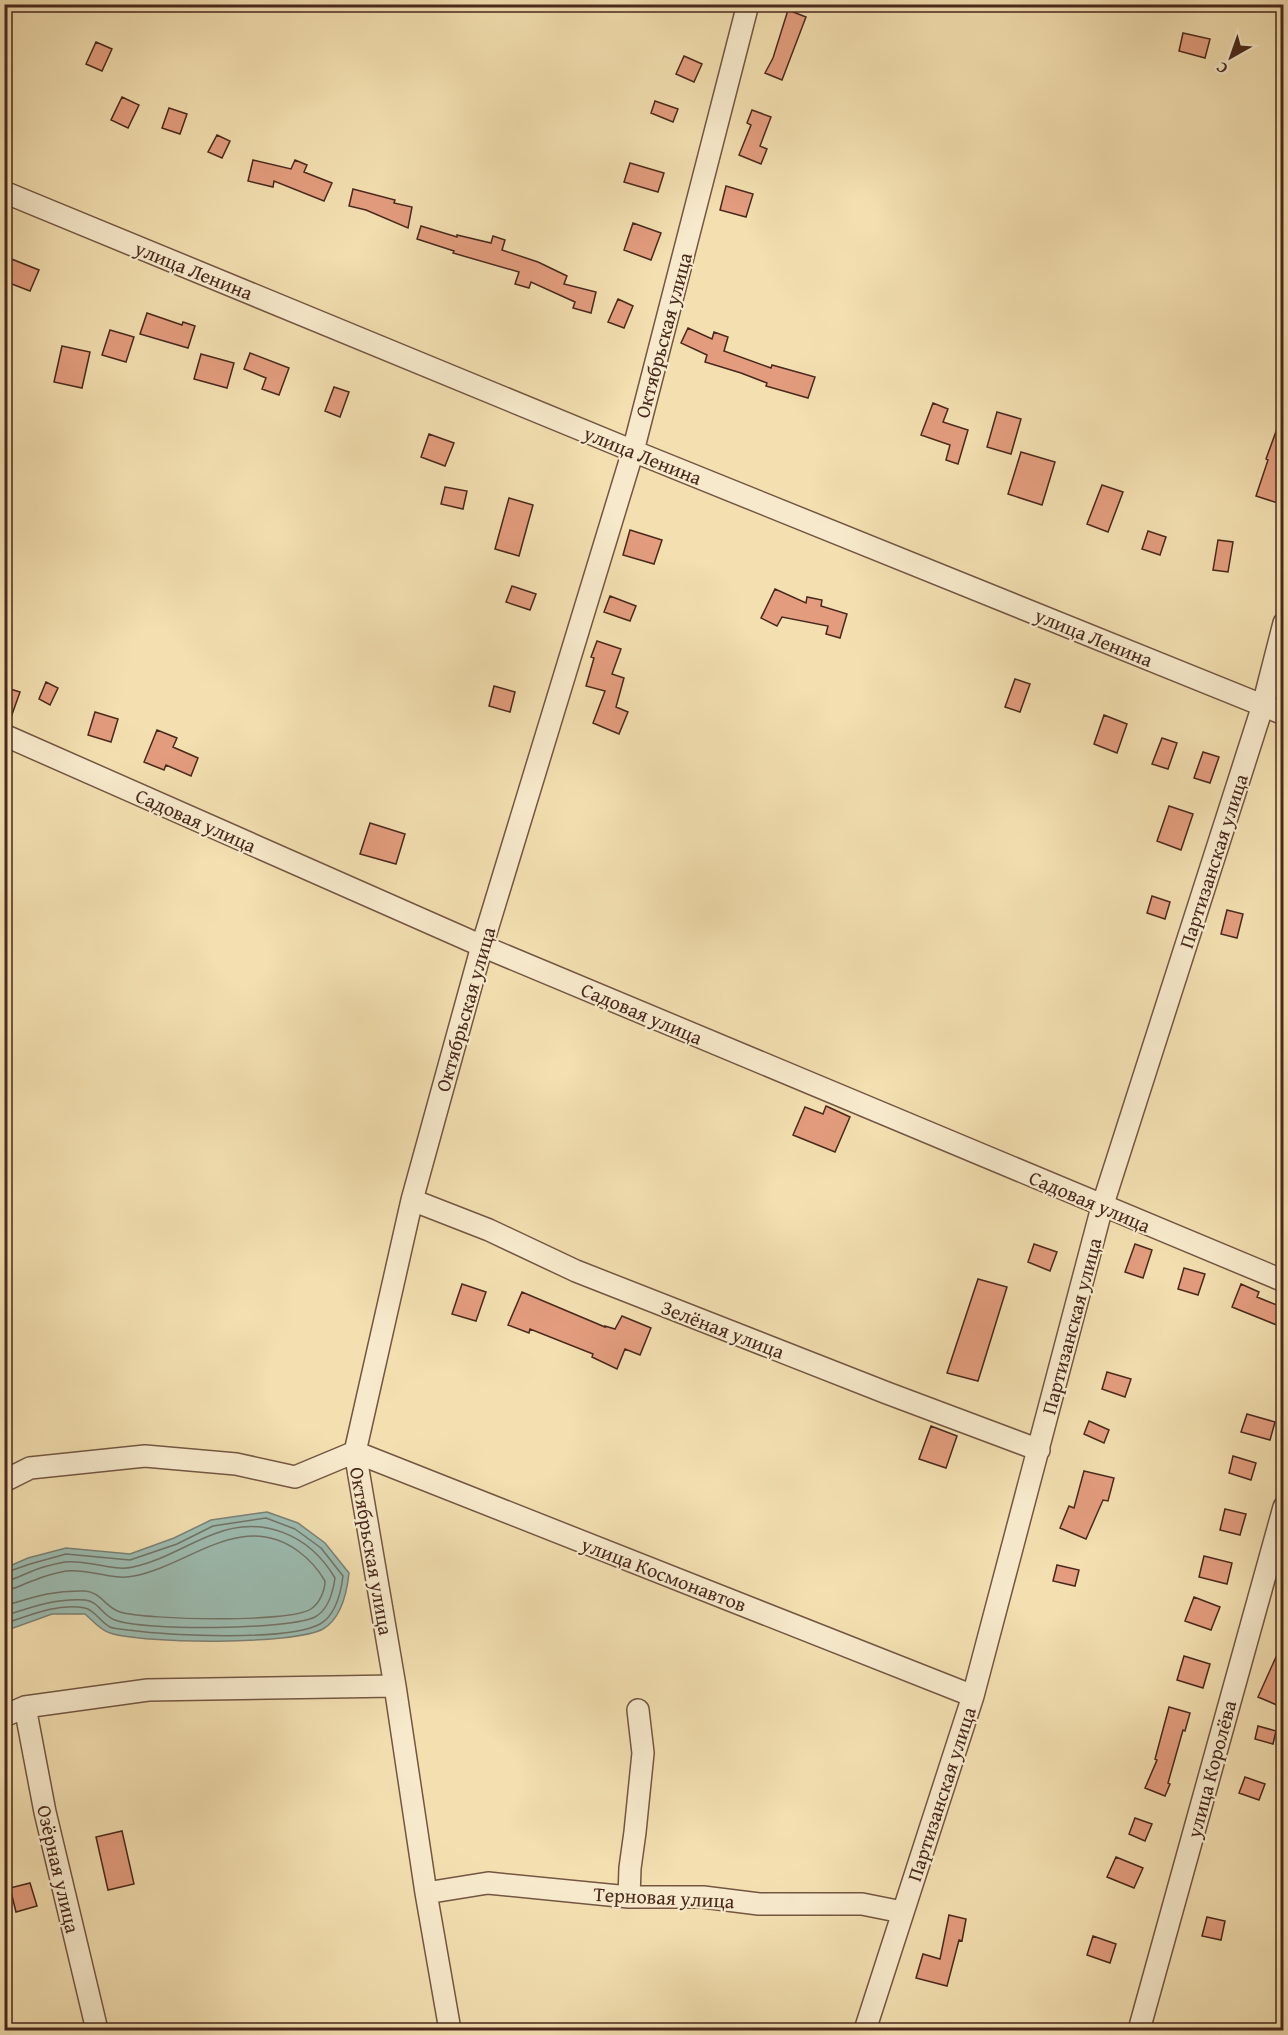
<svg xmlns="http://www.w3.org/2000/svg" width="1288" height="2035" font-family="'Gentium Book Plus',serif">
<style>
.water{fill:#9cbcb1;stroke:#7b8176;stroke-width:1.5}
.lines{fill:none;stroke-linecap:round;stroke-linejoin:round}
.shore{stroke:#727267;stroke-width:1.5}
.building{fill:#e39d7e;stroke:#49291d;stroke-width:1.5}
.minor-casing{stroke:#745642;stroke-width:24}
.minor{stroke:#f7eacc;stroke-width:21}
.labels{text-anchor:middle;dominant-baseline:central;stroke-width:4.5;stroke-linejoin:round;paint-order:stroke}
.street-label{font-size:20px;fill:#49291d;stroke:#f7eacc}
</style>
<rect width="100%" height="100%" fill="#f3dfb0"/>
<filter id="stains"><feTurbulence type="fractalNoise" baseFrequency=".00333" numOctaves="4"/><feColorMatrix values="0 0 0 0 .2 0 0 0 0 .09 0 0 0 0 .02 0 0 0 .5 -.17"/></filter>
<radialGradient id="worn" r=".72"><stop offset=".6" stop-color="#630" stop-opacity="0"/><stop offset="1" stop-color="#630" stop-opacity=".3"/></radialGradient>
<!-- water -->
<path class="water" d="M267 1512 298 1523 325 1543 349 1573C347 1592 342 1618 323 1629 293 1645 144 1644 110 1633 101 1631 92 1620 85 1614H52L5 1631V1568L28 1558 66 1548 130 1554 174 1538 211 1520Z"/>
<g class="lines">
<!-- shore -->
<path class="shore" d="M4 1573 30 1564 66 1554 130 1560 177 1544 213 1526 266 1518 295 1529 321 1548 343 1576C341 1592 336 1615 320 1624 287 1642 167 1635 128 1630 123 1629 115 1629 110 1627 101 1623 95 1610 85 1608 57 1603 30 1615 4 1624
M4 1581C14 1580 22 1575 30 1572 41 1567 54 1564 65 1562 86 1559 113 1572 133 1567 162 1561 187 1544 214 1534 262 1515 309 1534 335 1578 333 1592 328 1610 315 1617 288 1630 143 1631 115 1620 103 1616 98 1601 85 1600 56 1598 31 1607 4 1616
M4 1590C16 1590 24 1583 35 1580 44 1576 56 1573 66 1571 88 1568 112 1581 134 1576 190 1565 241 1510 298 1551 309 1559 318 1569 325 1581 325 1590 320 1603 311 1609 289 1623 147 1620 120 1612 106 1608 101 1592 85 1591 54 1590 34 1597 4 1606"/>
</g>
<!-- building -->
<path class="building" d="M788 10 806 17 782 80 765 73 773 58Z
M1183 33 1210 39 1205 58 1179 51Z
M96 42 112 49 102 71 86 64Z
M684 56 702 64 694 82 676 74Z
M122 97 139 105 128 128 111 120Z
M655 101 678 109 673 122 651 113Z
M169 108 187 114 180 134 162 128Z
M752 110 771 117 760 146 767 149 761 164 739 155 751 125 747 123Z
M217 135 230 141 222 158 208 152Z
M253 160 291 169 295 160 307 165 304 172 332 183 324 201 274 181 273 187 248 181Z
M630 163 664 173 658 192 624 182Z
M726 186 753 194 746 217 720 210Z
M353 189 395 200 394 203 412 207 408 228 366 210 349 206Z
M633 223 661 233 651 260 624 250Z
M421 226 457 237V235L491 243 493 236 505 240 502 250 538 262 567 276 564 284 596 292 591 313 573 308 575 302 531 282 529 288 515 284 519 272 453 253 454 251 417 239Z
M4 256 39 270 30 291 4 281Z
M618 299 633 306 624 328 608 322Z
M147 313 182 325 183 322 195 326 188 348 140 334Z
M688 328 712 339 714 332 728 337 724 351 771 368 772 365 815 377 808 398 766 386 767 383 741 373 705 362 707 355 681 343Z
M110 330 134 337 126 362 102 355Z
M62 346 90 352 82 388 54 382Z
M250 353 289 368 279 395 262 389 266 378 244 369Z
M201 354 234 363 227 388 194 379Z
M334 387 349 392 340 417 325 411Z
M933 403 948 409 943 422 968 430 958 464 946 460 950 445 921 435Z
M997 412 1021 419 1011 454 987 447Z
M1282 415H1284V505L1256 496 1268 460 1266 459Z
M429 434 454 443 445 466 421 457Z
M1021 452 1055 462 1042 505 1008 494Z
M1102 485 1123 492 1108 532 1087 524Z
M445 487 467 491 463 509 441 504Z
M509 498 533 505 519 556 495 549Z
M630 530 662 540 654 564 623 555Z
M1148 531 1166 537 1160 555 1142 549Z
M1218 540 1233 542 1228 572 1213 570Z
M512 586 536 594 530 610 506 602Z
M775 589 806 603 807 597 822 600 821 606 847 614 840 638 826 634 828 626 782 617 777 626 761 618Z
M610 596 636 606 630 621 604 612Z
M597 641 621 649 612 674 624 678 616 707 628 712 619 734 593 723 605 691 586 686 594 658 591 657Z
M1015 679 1030 684 1020 712 1005 707Z
M46 682 58 688 50 705 39 699Z
M494 686 515 692 510 712 489 706Z
M4 687 20 692 9 723H4Z
M95 712 118 719 111 742 88 735Z
M1104 715 1127 724 1117 753 1094 744Z
M157 730 177 738 173 747 198 758 191 776 166 765 164 770 144 762Z
M1162 738 1177 743 1168 769 1152 764Z
M1203 752 1219 757 1210 783 1194 778Z
M1169 806 1193 814 1181 850 1157 841Z
M370 823 405 834 396 864 360 854Z
M1152 896 1170 902 1165 919 1147 913Z
M1227 910 1243 914 1237 938 1221 934Z
M826 1106 850 1117 835 1152 793 1135 805 1107 823 1114Z
M1034 1244 1057 1252 1050 1271 1028 1262Z
M1135 1244 1152 1250 1143 1278 1125 1272Z
M1184 1268 1205 1274 1198 1295 1178 1289Z
M978 1279 1007 1287 978 1381 947 1373Z
M462 1284 486 1292 476 1321 452 1314Z
M1241 1284 1259 1292 1257 1297 1284 1308V1328L1232 1307Z
M522 1292 605 1327V1326L615 1329 622 1316 651 1328 640 1355 625 1349 617 1369 592 1357 593 1354 530 1329 529 1333 508 1325Z
M1107 1372 1131 1379 1125 1397 1102 1389Z
M1247 1414 1275 1422 1270 1440 1241 1432Z
M1089 1421 1109 1430 1104 1443 1084 1434Z
M931 1426 957 1436 946 1468 919 1459Z
M1233 1456 1256 1463 1251 1480 1229 1473Z
M1084 1471 1114 1478 1108 1501 1103 1500 1086 1539 1060 1528 1069 1506 1074 1508Z
M1225 1509 1246 1514 1240 1535 1220 1530Z
M1204 1556 1232 1563 1227 1584 1199 1577Z
M1057 1565 1079 1570 1075 1586 1053 1581Z
M1194 1597 1220 1607 1211 1630 1185 1621Z
M1284 1639V1708L1258 1697Z
M1184 1656 1210 1664 1203 1688 1177 1680Z
M1169 1707 1190 1713 1185 1731 1183 1730 1168 1783 1170 1784 1165 1796 1145 1788 1157 1760 1155 1759Z
M1258 1726 1276 1731 1273 1744 1255 1739Z
M1245 1777 1265 1784 1259 1800 1239 1793Z
M1135 1818 1152 1824 1145 1841 1129 1834Z
M122 1831 134 1884 108 1890 96 1837Z
M1116 1857 1143 1868 1134 1888 1107 1877Z
M30 1883 37 1906 16 1912 10 1888Z
M949 1915 966 1919 962 1941 959 1940 947 1986 916 1978 923 1954 940 1959Z
M1207 1917 1225 1921 1221 1940 1202 1936Z
M1093 1936 1116 1944 1110 1963 1087 1955Z"/>
<g class="lines">
<!-- minor casing -->
<g class="minor-casing">
<path id="minor" d="M4 192 633 451 1284 714
M4 735 482 946 1284 1281
M412 1200 489 1230 576 1271 887 1393 1039 1450
M4 1481 30 1468 145 1456 236 1464 295 1477 355 1452 973 1696
M25 1707 45 1812 97 2030
M4 1716 25 1707 148 1690 395 1686
M426 1893 488 1883 629 1897H703L759 1904H862L902 1912
M629 1897 630 1868 635 1832 643 1753 638 1710
M450 2030 426 1893 395 1686 355 1452 412 1200 482 946 633 451 748 4
M865 2030 973 1696 1102 1207 1263 705 1284 623
M1139 2030 1284 1507"/>
</g>
<!-- minor -->
<use href="#minor" class="minor"/>
</g>
<g class="labels">
<!-- street labels -->
<g class="street-label">
<text transform="translate(194 270) rotate(22)">улица Ленина</text>
<text transform="translate(663 335) rotate(-75)">Октябрьская улица</text>
<text transform="translate(643 455) rotate(22)">улица Ленина</text>
<text transform="translate(1094 637) rotate(22)">улица Ленина</text>
<text transform="translate(196 820) rotate(24)">Садовая улица</text>
<text transform="translate(1213 861) rotate(-72)">Партизанская улица</text>
<text transform="translate(465 1009) rotate(-74)">Октябрьская улица</text>
<text transform="translate(642 1013) rotate(23)">Садовая улица</text>
<text transform="translate(1090 1201) rotate(23)">Садовая улица</text>
<text transform="translate(1071 1326) rotate(-75)">Партизанская улица</text>
<text transform="translate(723 1329) rotate(21)">Зелёная улица</text>
<text transform="translate(372 1551) rotate(80)">Октябрьская улица</text>
<text transform="translate(664 1574) rotate(21)">улица Космонавтов</text>
<text transform="translate(1211 1769) rotate(-75)">улица Королёва</text>
<text transform="translate(941 1794) rotate(-72)">Партизанская улица</text>
<text transform="translate(59 1869) rotate(77)">Озёрная улица</text>
<text transform="translate(664 1897) rotate(3)">Терновая улица</text>
</g>
</g>
<!-- margin -->
<rect width="1288" height="2035" fill="none" stroke="#f3dfb0" stroke-width="24"/>
<rect x="6" y="6" width="1276" height="2023" fill="none" stroke="#49291d" stroke-width="3"/>
<rect x="12" y="12" width="1264" height="2011" fill="none" stroke="#49291d" stroke-width="1.5"/>
<!-- north arrow -->
<g transform="translate(1231 57) rotate(220)" stroke="#f7eacc" stroke-width="4.5" paint-order="stroke">
<path d="M0-4.5L10 22L0 15L-10 22Z" fill="#49291d"/>
<text y="-9" font-size="16" font-weight="bold" text-anchor="middle" fill="#49291d">С</text>
</g>
<rect width="100%" height="100%" filter="url(#stains)"/>
<rect width="100%" height="100%" fill="url(#worn)"/>
</svg>
